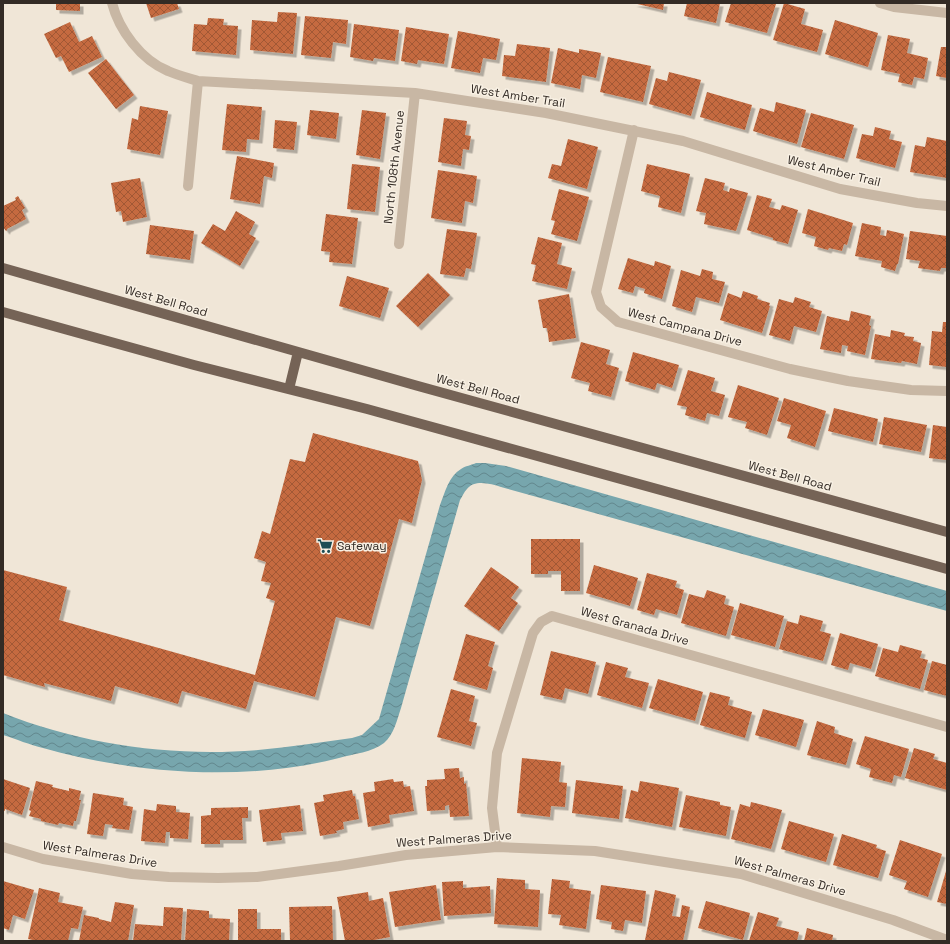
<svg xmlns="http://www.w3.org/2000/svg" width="950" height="944" font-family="'Space Grotesk',sans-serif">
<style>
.water{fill:url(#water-waves)}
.building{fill:url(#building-cross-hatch);filter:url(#shadow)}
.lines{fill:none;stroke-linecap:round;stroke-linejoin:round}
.minor{stroke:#c8b7a4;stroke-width:10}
.primary{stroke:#756356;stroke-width:10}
.labels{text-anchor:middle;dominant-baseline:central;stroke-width:3;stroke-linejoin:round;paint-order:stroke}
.street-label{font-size:12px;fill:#332b25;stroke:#f8f0e3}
.poi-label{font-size:12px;fill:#332b25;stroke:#f8f0e3;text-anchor:start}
</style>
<defs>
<pattern id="water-waves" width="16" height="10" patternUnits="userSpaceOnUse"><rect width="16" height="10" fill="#77a6ad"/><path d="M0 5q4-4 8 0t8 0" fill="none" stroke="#62878d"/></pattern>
<pattern id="building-cross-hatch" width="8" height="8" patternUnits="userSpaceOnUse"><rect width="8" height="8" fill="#c56b41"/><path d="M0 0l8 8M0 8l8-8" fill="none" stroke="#a15836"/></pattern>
<filter id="shadow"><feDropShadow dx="3.5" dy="3.5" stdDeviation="0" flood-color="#0004"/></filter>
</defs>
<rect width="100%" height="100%" fill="#f0e6d7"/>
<!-- water -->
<path class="water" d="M476 463H485L506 466 947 591V611L501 487C491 484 475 479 467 489 464 492 462 497 460 500L401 708C397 720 394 734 384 743 373 752 353 754 339 758 246 782 135 774 43 748 30 745 16 739 3 735V713C83 745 173 757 258 750 290 747 321 742 352 738L362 735 379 719 440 505C445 492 449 476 461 469 465 466 472 465 476 463Z"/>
<!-- building -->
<path class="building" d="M56 3H80V11L56 10Z
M146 3H177L179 9 151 18Z
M633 3H664L663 10Z
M687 3H720L716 23 684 16Z
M731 3 776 4 767 33 725 22Z
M784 3 805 9 801 24 823 30 817 52 773 40Z
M278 12 297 13 293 54 250 50 252 20 277 22Z
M305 16 348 20 346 44 333 42 331 58 301 55Z
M208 18 224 19 223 25 238 26 236 55 192 51 194 24 207 25Z
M835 20 878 33 868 67 825 54Z
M70 22 79 42 92 36 102 57 69 72 61 56 56 58 44 34Z
M354 24 399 30 395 61 374 58 373 61 350 57Z
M406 27 449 34 444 64 418 60 417 64 401 61Z
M458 31 500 39 496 60 483 58 480 73 451 68Z
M888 35 910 39 907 53 928 58 924 79 914 77 912 85 898 82 900 74 881 70Z
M517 44 550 48 546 82 502 76 504 55 515 56Z
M941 47H947V78L936 76Z
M558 48 579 53V49L601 53 596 78 582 75 580 89 551 83Z
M608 57 651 66 643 102 600 92Z
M106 59 134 95 116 109 88 73Z
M669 72 701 80 691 116 649 104 656 78 667 81Z
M707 92 752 105 745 130 700 117Z
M776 102 806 110 797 144 753 131 760 108 774 112Z
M227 104 262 107 259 140 247 139 246 152 222 150Z
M140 106 168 111 160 155 127 149 132 118 138 120Z
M310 110 339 113 336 139 307 135Z
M362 110 386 113 380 159 356 155Z
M811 113 854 125 844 159 801 147Z
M444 118 467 121 465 135 471 136 469 150 463 149 461 166 438 162Z
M275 120 297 122 294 150 273 148Z
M875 127 891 131 889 139 902 142 895 168 856 158 862 134 873 136Z
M927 137 947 141V178L910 172 915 145 925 147Z
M568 139 598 147 587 189 548 178 552 164 561 166Z
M237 156 274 163 272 178 264 176 260 204 230 199Z
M352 164 380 167 375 212 347 209Z
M647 164 690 174 681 213 658 207 660 196 641 191Z
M438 170 477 176 473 203 465 201 462 223 431 218Z
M140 178 147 217 123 222 121 211 116 212 111 183Z
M705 178 725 183 723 190 729 192 730 188 748 193 736 231 704 224 706 213 696 211Z
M559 189 589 197 577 241 551 234 555 221 551 220Z
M757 195 772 199 769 207 780 210 782 205 798 210 788 244 773 240V238L747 230Z
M18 196 25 208 22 210 26 219 7 229V230L6 231 3 227V206L16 200 15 198Z
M808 209 853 223 847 245 844 244 842 251 829 248 828 250 814 246 816 237 802 233Z
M236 211 255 222 249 234 256 238 240 266 201 243 213 224 225 231Z
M326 214 358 218 352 264 329 262 330 252 321 251Z
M862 223 881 227 880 235 886 236 887 230 904 234 898 264H897L895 271 881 267 882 261 855 256Z
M150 225 194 231 190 260 146 254Z
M447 229 477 233 471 269 466 268 464 277 440 274Z
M910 231 947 236V268H941L940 271 918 268 920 261 906 259Z
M538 237 562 243 557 264 572 268 567 289 532 281 536 265 531 264Z
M628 258 654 266 655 261 671 266 662 299 644 293 645 289 635 286 633 293 618 289Z
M702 269 713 272 712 279 725 282 719 303 696 297 692 312 672 306 681 270 700 276Z
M428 273 450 295 418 327 396 306Z
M347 276 389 288 380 318 339 306Z
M743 291 758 296 757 299 770 303 769 306H770L762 333 720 320 728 293 741 298Z
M569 294 576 338 549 342 547 328H543L538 300Z
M795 297 811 302 809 307 822 311 816 332 794 326 790 341 769 335 779 299 793 303Z
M851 311 871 316 869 325 871 326 865 355 847 351 848 346 842 345 841 353 820 349 827 316 849 321Z
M943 322H947V367L929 365 932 331 942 332Z
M891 330 905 333 904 336 914 337 913 341 921 343 917 364 902 361 901 363 871 359 875 334 890 337Z
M581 342 610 350 606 364 619 368 611 397 588 391 590 383 571 378Z
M633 352 679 365 672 388 657 383 655 390 625 381Z
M688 370 715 378 711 391 725 395 719 416 707 413 705 421 685 415 687 407 677 405Z
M738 385 779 398 767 435 745 428 747 422 728 417Z
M784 398 826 411 815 447 787 438 791 425 777 421Z
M834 408 878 419 873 442 828 431Z
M884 417 927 425 921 452 879 444Z
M933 425 947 427V460L929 458Z
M313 433 418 461 422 480 412 523 399 519 370 626 336 617 315 697 254 681 246 709 182 691 178 704 115 686 111 701 44 683 45 687 3 675V570L67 587 59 620 255 675 275 601 266 598 271 583 261 581 266 562 254 558 262 531 270 534 290 459 305 462Z
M531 539H580V591H561V571H548V574H531Z
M594 565 638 578 630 606 586 593Z
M491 567 519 587 511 598 518 603 499 631 464 606Z
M647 573 677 581 675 587 684 590 677 615 656 609 654 615 637 610Z
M707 590 726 596 724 604 734 607 726 636 681 623 689 594 704 598Z
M740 603 784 616 775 647 731 635Z
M800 615 823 621 820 631 831 634 823 661 779 649 787 621 798 624Z
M840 633 878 644 871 669 850 663 848 670 831 665Z
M466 634 495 642 488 666 493 668 487 690 453 680Z
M900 645 922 651 920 658 928 660 920 689 875 676 883 648 898 652Z
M551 651 596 662 588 694 565 688 562 700 540 695Z
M932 661 947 665V696L924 690Z
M606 662 628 668 625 677 649 683 642 708 597 695Z
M658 679 703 692 695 721 649 708Z
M451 689 475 696 469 721 477 723 471 746 437 737Z
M710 692 730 697 728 705 752 712 745 738 700 725Z
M763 709 804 720 796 747 755 735Z
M817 721 835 727 834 733 853 739 846 765 807 755Z
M865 736 909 749 901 777 894 775 892 783 869 777 871 769 856 764Z
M914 748 935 754 933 759 947 763V790L905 778Z
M522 758 561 762 559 782 567 783 565 807 551 806 550 817 517 813Z
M459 768 460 778 464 777V784L466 783 469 816 450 817 449 805 445 806V810L427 811 425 786H427V780L445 779 444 769Z
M3 779 30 788 22 815 5 809V811L3 810Z
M393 779 394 782 403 781 404 787 410 786 414 811 389 815 390 823 368 827 363 793 375 791 374 782Z
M576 780 623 786 619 819 572 813Z
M36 781 53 785 52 787 69 791V788L81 791 79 800H81L76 821H74L73 826 59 823 58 825 41 821V819L29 816 31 811 29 810Z
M640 781 679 788 672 827 625 818 631 790 638 792Z
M352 790 353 796H355L359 819 343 822 344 829 336 831 337 833 320 836 314 803 324 801 323 795Z
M93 793 124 798 123 805 133 807 129 830 112 828 113 825 105 824 103 836 87 834Z
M686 795 720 802V805L731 807 726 836 679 827Z
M751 802 782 810 771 849 731 839 740 804 750 807Z
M157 804 176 806V812L190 813 188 839 170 838V832H166L165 843 141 841 144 809 156 811Z
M300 805 303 831 281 833 282 840 263 842 259 810Z
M248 807V818H242L243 840H220V844H201V816L211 815V808Z
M789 821 834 834 826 862 781 849Z
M842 834 877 845 876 848 886 851 878 878 833 865Z
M900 840 942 854 928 897 904 889 907 881 889 875Z
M946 871 947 872V904L937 902Z
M497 878 525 880V889L540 890 538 927 494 924Z
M552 879 570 881 569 888 591 891 586 929 559 925 561 915 548 914Z
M3 881 34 890 25 919 13 915 9 930 3 928Z
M463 881V888L490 886 491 913 444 916 442 882Z
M436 885 441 920 395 927 389 892Z
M601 885 646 891 642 923 625 920 623 931 611 929 612 922 596 919Z
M39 888 60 893 58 902 83 907 78 929 71 928 68 941H37L28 939Z
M655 890 676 895 672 916 680 917 682 905 690 907 683 941 645 940Z
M368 892 369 901 383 898 390 937 369 941H345L337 897Z
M706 901 750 913 743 940 698 928Z
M115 902 134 905 128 941H79L84 915 99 918V919L111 922Z
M332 906 333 941H290L289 907Z
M164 907 183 908 181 941H133L135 924 163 926Z
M187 909 209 911V918L230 919 229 941H185Z
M238 909H257V929H281V941H238Z
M758 912 779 918 776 926 799 932 797 941H749Z
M807 928 833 935 832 941H804Z"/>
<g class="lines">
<!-- minor -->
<path class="minor" d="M112 3C119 30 141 60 168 71 177 75 188 78 198 81L415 93 546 113 683 141 840 189 917 203 947 206
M880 3 894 7 947 13
M634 130 596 292 601 307 618 322 790 369 848 381 911 390 947 391
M188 186 198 81
M399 244 415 93
M3 847 43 859 132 874 169 877 218 878 257 877 339 866 406 855 497 847 595 851 741 874 893 920 947 940
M497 847 492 808 497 753 533 633 541 622 552 616 947 727"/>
<!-- primary -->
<path class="primary" d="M3 268 418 386 947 532
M3 312 194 365 367 409 947 569
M289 389 298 352"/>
</g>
<!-- icons -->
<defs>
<g id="supermarket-bare" transform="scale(1.2)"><path d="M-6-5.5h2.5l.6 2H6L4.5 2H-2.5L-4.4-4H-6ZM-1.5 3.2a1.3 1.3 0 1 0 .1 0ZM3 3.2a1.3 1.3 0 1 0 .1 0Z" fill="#1c4c54" stroke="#f8f0e3" stroke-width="2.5" paint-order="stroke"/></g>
</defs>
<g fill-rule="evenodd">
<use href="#supermarket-bare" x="325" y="546"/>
</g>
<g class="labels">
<!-- street labels -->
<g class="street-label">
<text transform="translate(518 96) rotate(9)">West Amber Trail</text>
<text transform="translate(394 167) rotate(-84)">North 108th Avenue</text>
<text transform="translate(834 171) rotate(14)">West Amber Trail</text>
<text transform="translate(166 301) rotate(16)">West Bell Road</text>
<text transform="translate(685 327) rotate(15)">West Campana Drive</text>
<text transform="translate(478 389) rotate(15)">West Bell Road</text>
<text transform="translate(790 476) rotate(15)">West Bell Road</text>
<text transform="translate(635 626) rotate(16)">West Granada Drive</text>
<text transform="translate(454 839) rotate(-4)">West Palmeras Drive</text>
<text transform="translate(100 854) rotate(9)">West Palmeras Drive</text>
<text transform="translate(790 876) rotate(16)">West Palmeras Drive</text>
</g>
<!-- poi labels -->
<g class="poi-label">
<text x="337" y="546">Safeway</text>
</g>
</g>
<!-- border -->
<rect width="950" height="944" fill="none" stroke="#332b25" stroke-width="8"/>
</svg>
